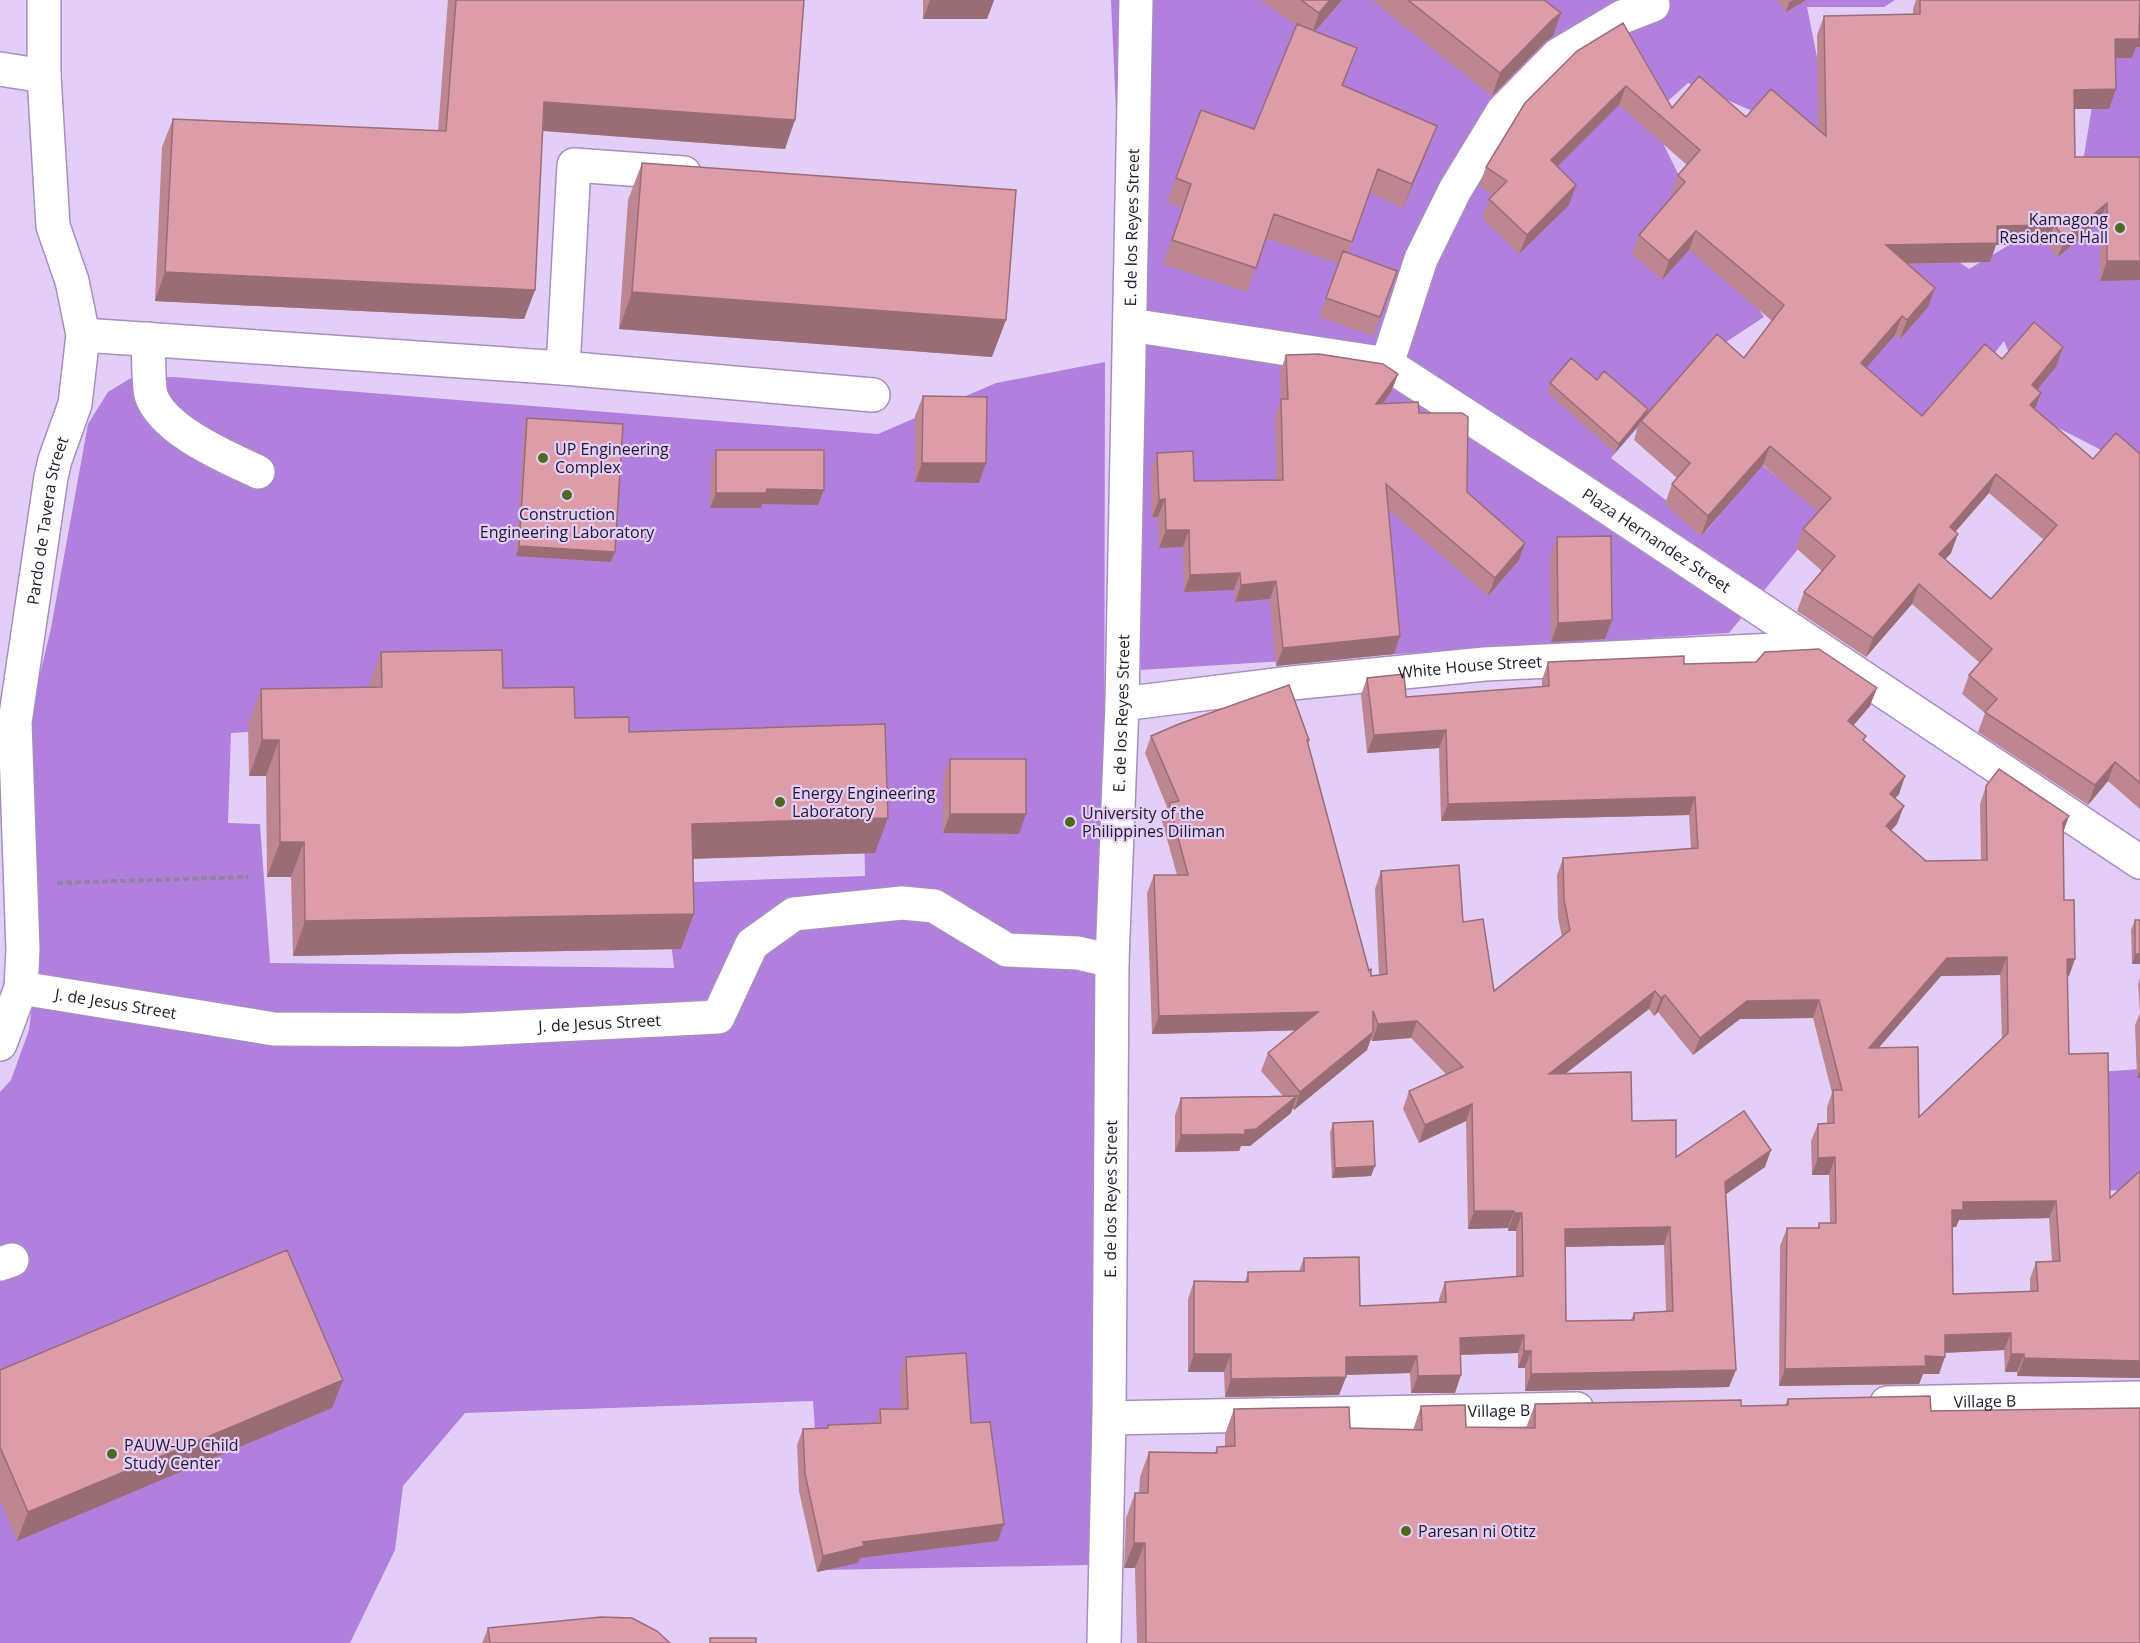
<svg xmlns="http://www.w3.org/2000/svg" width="2140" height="1643" font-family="'Open Sans',sans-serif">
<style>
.forest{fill:#b180de;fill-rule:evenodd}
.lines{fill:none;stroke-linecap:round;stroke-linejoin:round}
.minor-casing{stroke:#a78ec0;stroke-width:36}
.path{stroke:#9282a2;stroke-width:4;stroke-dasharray:6 3;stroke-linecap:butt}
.minor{stroke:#fff;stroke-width:33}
.wall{fill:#bd8690;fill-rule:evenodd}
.shaded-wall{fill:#9a6d76}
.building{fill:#dc9ca8;stroke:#9a6d76;stroke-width:1.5;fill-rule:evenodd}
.poi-dot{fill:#4d691c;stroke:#e3cef8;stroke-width:2}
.labels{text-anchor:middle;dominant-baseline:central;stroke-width:4.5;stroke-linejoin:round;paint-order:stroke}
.poi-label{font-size:16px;fill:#22182b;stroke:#e3cef8;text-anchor:start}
.street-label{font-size:16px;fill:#22182b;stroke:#e3cef8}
</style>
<rect width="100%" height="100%" fill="#e3cef8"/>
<!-- forest -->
<path class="forest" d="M1111 0H1895L1884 7H1807L1835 147 1688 83 1650 117 1705 228 1764 317 1694 363 1611 458 1706 531 1762 465 1826 515 1729 633 1141 670Z
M2140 0V470L2035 416 2004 341 1902 473 1809 386 1896 218 1969 269 2076 205 2099 63Z
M1105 362 1104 867 1090 1565 825 1570 813 1401 465 1413 403 1486 395 1550 350 1643H0V1092L11 1080 29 1030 37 964 27 729 51 628 88 424 108 392 131 378 173 377 878 434 996 383ZM468 719 664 883 674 968 270 963 260 824 228 823 231 733ZM863 773 865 876 694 882 692 774Z
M2140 1069V1191L2097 1190 2099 1072Z"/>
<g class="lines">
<!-- minor casing -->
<g class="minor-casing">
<g id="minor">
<path d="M0 69 44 76"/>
<path id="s1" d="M1130 325 1387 364 1572 484 2140 862"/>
<path d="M83 335 563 368 873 395"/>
<path d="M148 339C149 352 148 384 151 395 163 431 227 457 258 472"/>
<path d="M1387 364 1421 259 1455 190 1503 111 1558 55 1622 17 1653 5"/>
<path d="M563 368 574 165 684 173"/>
<path id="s2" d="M1122 704 1292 683 1485 664 1817 648"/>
<path id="s3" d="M21 988 274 1029 459 1030 718 1017 752 944 794 914 902 903 934 906 1007 950 1078 953 1112 961"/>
<path id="s4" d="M0 1044 21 988 23 950 15 722 51 477 55 460 75 404 83 335 72 281 53 226 44 76V0"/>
<path d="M0 1264 12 1260"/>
<path id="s5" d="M1887 1403 2140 1398"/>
<path id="s6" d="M1109 1418 1577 1409"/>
<path id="s7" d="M1104 1643 1109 1418 1112 961 1122 704 1136 0"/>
</g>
</g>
<!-- path -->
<path class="path" d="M57 883 248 877"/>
<!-- minor -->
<use href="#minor" class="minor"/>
</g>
<!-- wall -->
<path class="wall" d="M448 0H804L785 149 542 131 535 290 524 319 155 301 162 147 173 119 438 131Z
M923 0H994L987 19H923Z
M1260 0H1342L1315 31 1348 72 1343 86 1428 149 1403 208 1370 193 1348 253 1397 271 1373 336 1319 317 1339 264 1266 238 1247 292 1163 264 1182 208 1167 202 1201 110 1254 129 1296 25Z
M1373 0H1544L1561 13 1553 36 1545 42 1492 96 1395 19Z
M1778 0H1806L1786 12 1777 1Z
M1916 0H1920L2136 47 2132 58H2115L2109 109H2074L2075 157H2140V280L2100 281V222L2058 257 2047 245H1996L1990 262 1908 264 1928 307 1900 339 1895 335 1866 368 1922 416 2002 359 2063 347 2056 367 2037 389 2035 409 2093 459 2140 454V809L2108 781 2088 805 1978 732 1985 713 1962 694 1969 675 1980 663 1912 604 1866 657 1797 611 1804 592 1822 571 1796 548 1803 529 1818 512 1763 465 1701 536 1665 504 1672 484 1677 478 1634 440 1638 426 1615 453 1547 392 1550 383 1597 380 1647 414 1744 358 1772 321 1689 250 1662 280 1632 254 1639 235 1672 196 1671 195 1678 175 1687 165 1619 105 1557 167 1576 185 1569 205 1519 254 1482 218 1489 199 1493 195 1479 186 1486 167 1577 51 1672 108 1746 117 1818 130 1817 35 1824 16 1913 14V9ZM1989 493 2044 540 1991 599 1945 559 1951 553 1955 532Z
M642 163 992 357 619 329 628 200Z
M1286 355 1398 374 1391 392 1383 404 1419 413 1467 492 1525 543 1519 560 1488 596 1388 509 1394 654 1276 666 1270 599 1235 602 1234 590 1184 592 1183 547 1159 548 1158 517H1152L1151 470 1157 453 1194 481 1276 480 1275 417 1281 400 1280 373Z
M923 396 986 463 979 483 915 482V416Z
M527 418 611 562 516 556 524 428Z
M716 450 824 490 818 505 762 504 761 508H710L711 466Z
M1557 537 1612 620 1605 639 1551 642 1550 557Z
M381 652 503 688 575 718 629 732 875 853 693 859 694 914 681 949 293 956 291 877H267L266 776H249L248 725 261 689 368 688Z
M1548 662 1684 664 1870 706 1854 725 1865 741 1905 776 1899 794 1895 798 1897 824 1891 830 1926 861 1981 860 1980 804 1986 786 2063 833 2064 900 2069 976H2067L2069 1054 2110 1198 2140 1171V1378L2017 1376V1372H2005L2004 1350 1945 1353 1939 1374H1923L1919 1384 1779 1386 1780 1246 1787 1228H1818L1819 1223H1830L1829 1175H1812L1811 1141 1818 1124 1827 1123V1107L1832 1093 1813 1018 1740 1019 1693 1055 1658 1012 1654 1016 1649 1009 1565 1074 1632 1121 1676 1157 1765 1167 1726 1194 1729 1387 1525 1391V1368H1518V1353L1461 1355 1455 1393H1411L1410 1373 1346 1375V1377L1339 1395 1225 1397 1224 1372H1188V1299L1194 1281 1245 1282 1248 1272 1299 1271 1304 1258 1360 1306 1439 1303V1299L1445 1282 1516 1277V1231H1508V1228L1468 1229 1466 1121 1419 1143 1403 1109 1409 1091 1446 1074 1411 1038 1372 1041 1371 1039 1367 1050 1294 1110 1292 1108 1291 1113 1250 1146H1241L1239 1151 1175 1152V1115L1181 1098 1283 1096 1261 1071 1268 1053 1296 1030 1152 1034 1147 893 1154 875H1177L1162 821 1167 807 1145 753 1151 736 1309 740 1308 744 1369 971 1371 976 1379 975 1375 889 1381 871 1463 922 1494 991 1562 937 1558 918 1557 875 1563 858 1691 849 1689 815 1441 821 1439 748 1367 753 1361 695 1367 678 1406 697 1542 687V680ZM2000 975 2002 1040 1919 1117 1878 1048 1941 976ZM2049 1218 2052 1261 2036 1262 2030 1279V1291L1953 1294 1952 1227H1956L1959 1220ZM1664 1245 1666 1311 1634 1313 1631 1320 1566 1321 1565 1247Z
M950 759 1019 834 943 833V778Z
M2135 920 2140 964H2132L2131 930Z
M2140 978V1078H2137L2135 1025 2140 1013 2138 984Z
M1333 1123 1371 1176 1332 1178 1330 1133Z
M906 1357 971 1423 1004 1524 998 1541 860 1558 858 1563 817 1572 799 1491 797 1445 803 1429 826 1428 828 1425 875 1423 880 1409H901L900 1374Z
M0 1370 332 1408 17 1541 0 1500Z
M1788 1399 1931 1411 2140 1643H1137L1135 1568H1124L1126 1518 1135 1493H1139L1140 1477 1149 1452 1215 1453 1217 1447 1225 1446V1434L1234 1409 1350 1428 1413 1430 1421 1406 1466 1427 1526 1428 1535 1404 1741 1406 1785 1405Z
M488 1628 670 1643H482Z"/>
<!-- shaded-wall -->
<path class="shaded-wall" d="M930 0H994L987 19H923Z
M1330 0H1342L1311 36 1319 13Z
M1794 0H1806L1786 12 1789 2Z
M1561 13 1553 36 1545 42 1492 96 1500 73 1553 19Z
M2139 28H2140V47H2136L2132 58H2108L2115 39Z
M1357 48 1348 72 1333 109 1342 85Z
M1626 86 1619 105 1544 180 1551 160Z
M2116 89 2109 109H2067L2074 90Z
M544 102 795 120 785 149 533 130Z
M1437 126 1428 149 1403 208 1412 184Z
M1576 185 1569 205 1519 254 1527 235Z
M2107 203 2100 222 2058 257 2065 238Z
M2054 225 2047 245H1996L1990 262 1879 264 1886 245 1997 226Z
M1696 231 1689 250 1662 280 1669 261Z
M2107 261H2140V280L2100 281Z
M165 272 535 290 524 319 155 301Z
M1935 288 1928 307 1900 339 1907 320Z
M632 292 1006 320 992 357 619 329Z
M1902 316 1895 335 1854 382 1861 363Z
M2063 347 2056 367 2025 404 2032 385Z
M1398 374 1391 392 1370 422 1376 404Z
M2041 393 2034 412 2030 405Z
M1648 409 1645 419 1641 421 1638 426 1615 453 1619 444Z
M1770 446 1763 465 1701 536 1708 516Z
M922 463H986L979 483 915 482Z
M1996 474 1989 493 1943 546 1950 527Z
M767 489 824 490 818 505 762 504 761 508H710L716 493Z
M1165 499 1158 517H1152L1159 500Z
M1166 530H1189L1183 547 1159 548Z
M1958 534 1951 553 1932 574 1939 554Z
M1525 543 1519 560 1488 596 1495 578Z
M519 546 615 552 611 562 516 556Z
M1240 573 1234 590 1184 592 1190 575Z
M1276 581 1270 599 1235 602 1241 585Z
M1919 584 1912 604 1866 657 1873 638Z
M1612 620 1605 639 1551 642 1558 623Z
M1400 636 1394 654 1276 666 1283 648Z
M1877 688 1870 706 1842 738 1848 721Z
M1446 730 1439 748 1367 753 1374 735Z
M262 740H279L266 776H249Z
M2115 762 2108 781 2088 805 2095 785Z
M1905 776 1899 794 1884 812 1890 794Z
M1695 797 1689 815 1441 821 1448 804Z
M1904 806 1897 824 1880 843 1886 826Z
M950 814H1026L1019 834 943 833Z
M2069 816 2063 833V823Z
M888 818 875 853 680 859 692 824Z
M280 842H304L291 877H267Z
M694 914 681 949 293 956 305 921Z
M2135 954H2140V964H2132Z
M2007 957 2000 975 1941 976 1863 1066 1869 1048 1947 958Z
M2067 959H2075L2069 976H2061Z
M1655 991 1649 1009 1543 1091 1549 1074Z
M1665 995 1658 1012 1654 1016 1661 998Z
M1819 1000 1813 1018 1740 1019 1693 1055 1700 1038 1747 1001Z
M1318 1012 1312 1030 1152 1034 1159 1016Z
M1417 1021 1411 1038 1372 1041 1378 1024Z
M1373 1032 1367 1050 1294 1110 1300 1092Z
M2140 1069V1078H2137Z
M1297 1096 1291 1113 1250 1146H1241L1239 1151 1175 1152 1181 1135 1245 1130Z
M1472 1104 1466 1121 1419 1143 1425 1125Z
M1771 1150 1765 1167 1719 1199 1725 1182Z
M1835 1157 1829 1175H1812L1818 1158Z
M1375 1166 1371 1176 1332 1178 1335 1168Z
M2056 1201 2049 1218 1959 1220 1956 1227 1945 1228 1952 1210 1963 1202Z
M1474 1211H1514L1508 1228 1468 1229Z
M1514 1213H1522L1516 1231H1508Z
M1670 1227 1664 1245 1558 1247 1565 1229Z
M2011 1333 2004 1350 1939 1353 1945 1335Z
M1524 1335 1518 1353 1454 1355 1460 1338Z
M1524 1351H1531L1525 1368H1518Z
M1194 1354H1231L1224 1372H1188Z
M2011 1354H2024L2017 1372H2005Z
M1417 1356 1410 1373 1339 1375 1346 1357Z
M1925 1356 1945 1357 1939 1374H1923L1919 1384 1779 1386 1785 1369Z
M2024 1358 2140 1361V1378L2017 1376Z
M1736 1370 1729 1387 1525 1391 1531 1374Z
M1461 1375 1455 1393H1411L1418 1376Z
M1346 1377 1339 1395 1225 1397 1231 1379Z
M343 1380 332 1408 17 1541 28 1512Z
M1004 1524 998 1541 860 1558 858 1563 817 1572 823 1556 863 1542Z
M1134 1543H1145L1135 1568H1124Z"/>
<!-- building -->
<path class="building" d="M456 0H804L795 120 544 102 535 290 165 272 173 119 446 131Z
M1301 0H1330L1319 13Z
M1408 0H1544L1561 13 1553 19 1500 73Z
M1920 0H2140L2139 39H2115L2116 89 2074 90 2075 157H2140V261H2107V203L2065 238 2054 225 1997 226V243L1886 245 1935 288 1907 320 1902 316 1861 363 1922 416 1985 344 2002 359 2034 322 2063 347 2032 385 2041 393 2030 405 2093 459 2116 433 2140 454V783L2115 762 2095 785 1985 712 1997 699 1969 675 1992 649 1919 584 1873 638 1804 592 1835 556 1803 529 1831 498 1770 446 1708 516 1672 484 1690 463 1641 421 1717 334 1744 358 1784 305 1696 231 1669 261 1639 235 1685 182 1678 175 1700 150 1626 86 1551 160 1576 185 1527 235 1489 199 1507 181 1486 167 1525 103 1577 51 1623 23 1672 108 1699 76 1746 117 1771 89 1826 136 1824 16 1920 14ZM1996 474 2057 525 1991 599 1939 554 1958 534 1950 527Z
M1297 24 1357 48 1342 85 1437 126 1412 184 1378 169 1352 242 1274 214 1256 268 1172 240 1191 184 1176 178 1201 110 1254 129Z
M642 163 1016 190 1006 320 632 292Z
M1343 251 1397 271 1380 317 1326 298Z
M1319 354 1383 364 1398 374 1376 404 1418 402 1419 413H1462L1468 417 1467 492 1525 543 1495 578 1386 484 1400 636 1283 648 1276 581 1241 585 1240 573 1190 575 1189 530H1166L1165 499 1159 500 1157 453 1193 451 1194 481 1283 480 1281 399H1288L1286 355Z
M1571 358 1597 380 1604 371 1648 409 1619 444 1550 383Z
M923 396 987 397 986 463H922Z
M527 418 623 424 615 552 519 546Z
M716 450H824V490L767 489 766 493H716Z
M1611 536 1612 620 1558 623 1557 537Z
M1819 649 1877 688 1848 721 1866 736 1863 740 1905 776 1890 794 1904 806 1886 826 1926 861 1987 860 1986 786 1999 769 2069 816 2063 823 2064 900H2074L2075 959H2067L2069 1054 2108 1053 2110 1198 2140 1171V1361L2024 1358V1354H2011V1333L1945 1335V1357L1925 1356 1926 1366 1785 1369 1787 1228H1819V1223H1836L1835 1157 1818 1158V1124L1834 1123 1833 1090H1842L1819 1000 1747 1001 1700 1038 1665 995 1661 998 1655 991 1549 1074 1631 1072 1632 1121 1676 1120V1157L1744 1111 1771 1150 1725 1182 1736 1370 1531 1374V1351H1524V1335L1460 1338 1461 1375 1418 1376 1417 1356 1346 1357V1377L1231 1379V1354H1194V1281L1248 1282V1272L1304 1271V1258L1359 1257 1360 1306 1446 1302 1445 1282 1523 1276 1522 1213H1514V1211H1474L1472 1104 1425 1125 1409 1091 1463 1067 1417 1021 1378 1024 1373 1011V1032L1300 1092 1268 1053 1318 1012 1159 1016 1154 875H1188L1169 803 1179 801 1151 736 1179 724 1289 685 1309 740H1307L1369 971 1371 969V976L1387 974 1381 871 1459 865 1463 922 1483 919 1494 991 1570 930 1564 900 1563 858 1698 848 1695 797 1448 804 1446 730 1374 735 1367 678 1404 674 1406 697 1549 686 1548 662 1684 656V664L1756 662 1765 652ZM2007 957 2008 1033 1919 1117 1918 1047 1869 1048 1947 958ZM2056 1201 2060 1261 2036 1262 2038 1291 1953 1294 1952 1210H1963V1202ZM1670 1227 1673 1311 1634 1313V1320L1566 1321 1565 1229Z
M502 650 503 688 574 687 575 718 629 717V732L885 724 888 818 692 824 694 914 305 921 304 842H280L279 740H262L261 689 382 687 381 652Z
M950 759H1026V814H950Z
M2135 920H2140V954H2135Z
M1297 1096 1256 1129 1245 1130V1134L1181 1135V1098Z
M1373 1121 1375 1166 1335 1168 1333 1123Z
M287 1250 343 1380 28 1512 0 1447V1370Z
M966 1353 971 1423 990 1422 1004 1524 863 1542 864 1546 823 1556 805 1474 803 1429 828 1428V1425L881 1423 880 1409H908L906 1357Z
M1930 1396 1931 1411 2140 1408V1643H1146L1145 1543H1134L1135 1493H1148L1149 1452 1217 1453V1447L1235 1446 1234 1409 1349 1407 1350 1428 1422 1430 1421 1406 1465 1405 1466 1427 1535 1428V1404L1741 1400V1406L1788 1405V1399Z
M601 1617 632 1618 657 1631 670 1643H490L488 1628Z
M710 1638H756V1643H710Z"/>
<!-- markers -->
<g class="poi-dot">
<circle cx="2120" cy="228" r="6"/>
<circle cx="543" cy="458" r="6"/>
<circle cx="567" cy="495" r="6"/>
<circle cx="780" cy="802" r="6"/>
<circle cx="1070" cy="822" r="6"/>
<circle cx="112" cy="1454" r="6"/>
<circle cx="1406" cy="1531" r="6"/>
</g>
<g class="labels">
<!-- poi labels -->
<g class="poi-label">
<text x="2108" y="219" text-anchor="end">Kamagong<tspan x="2108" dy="18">Residence Hall</tspan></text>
<text x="555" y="449">UP Engineering<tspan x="555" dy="18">Complex</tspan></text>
<text x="567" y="514" text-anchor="middle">Construction<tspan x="567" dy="18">Engineering Laboratory</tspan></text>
<text x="792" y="793">Energy Engineering<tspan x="792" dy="18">Laboratory</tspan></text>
<text x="1082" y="813">University of the<tspan x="1082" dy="18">Philippines Diliman</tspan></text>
<text x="124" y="1445">PAUW-UP Child<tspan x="124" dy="18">Study Center</tspan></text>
<text x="1418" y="1531">Paresan ni Otitz</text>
</g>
<!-- street labels -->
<g class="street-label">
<text stroke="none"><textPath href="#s7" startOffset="1416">E. de los Reyes Street</textPath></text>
<text stroke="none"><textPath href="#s4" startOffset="530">Pardo de Tavera Street</textPath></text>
<text stroke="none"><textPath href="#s1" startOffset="582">Plaza Hernandez Street</textPath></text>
<text stroke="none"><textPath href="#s2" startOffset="350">White House Street</textPath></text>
<text stroke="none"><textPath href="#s7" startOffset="930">E. de los Reyes Street</textPath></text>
<text stroke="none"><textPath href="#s3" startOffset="96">J. de Jesus Street</textPath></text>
<text stroke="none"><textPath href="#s3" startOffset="582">J. de Jesus Street</textPath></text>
<text stroke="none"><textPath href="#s7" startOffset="444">E. de los Reyes Street</textPath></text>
<text stroke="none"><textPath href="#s5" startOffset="98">Village B</textPath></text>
<text stroke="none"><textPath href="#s6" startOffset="390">Village B</textPath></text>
</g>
</g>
</svg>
